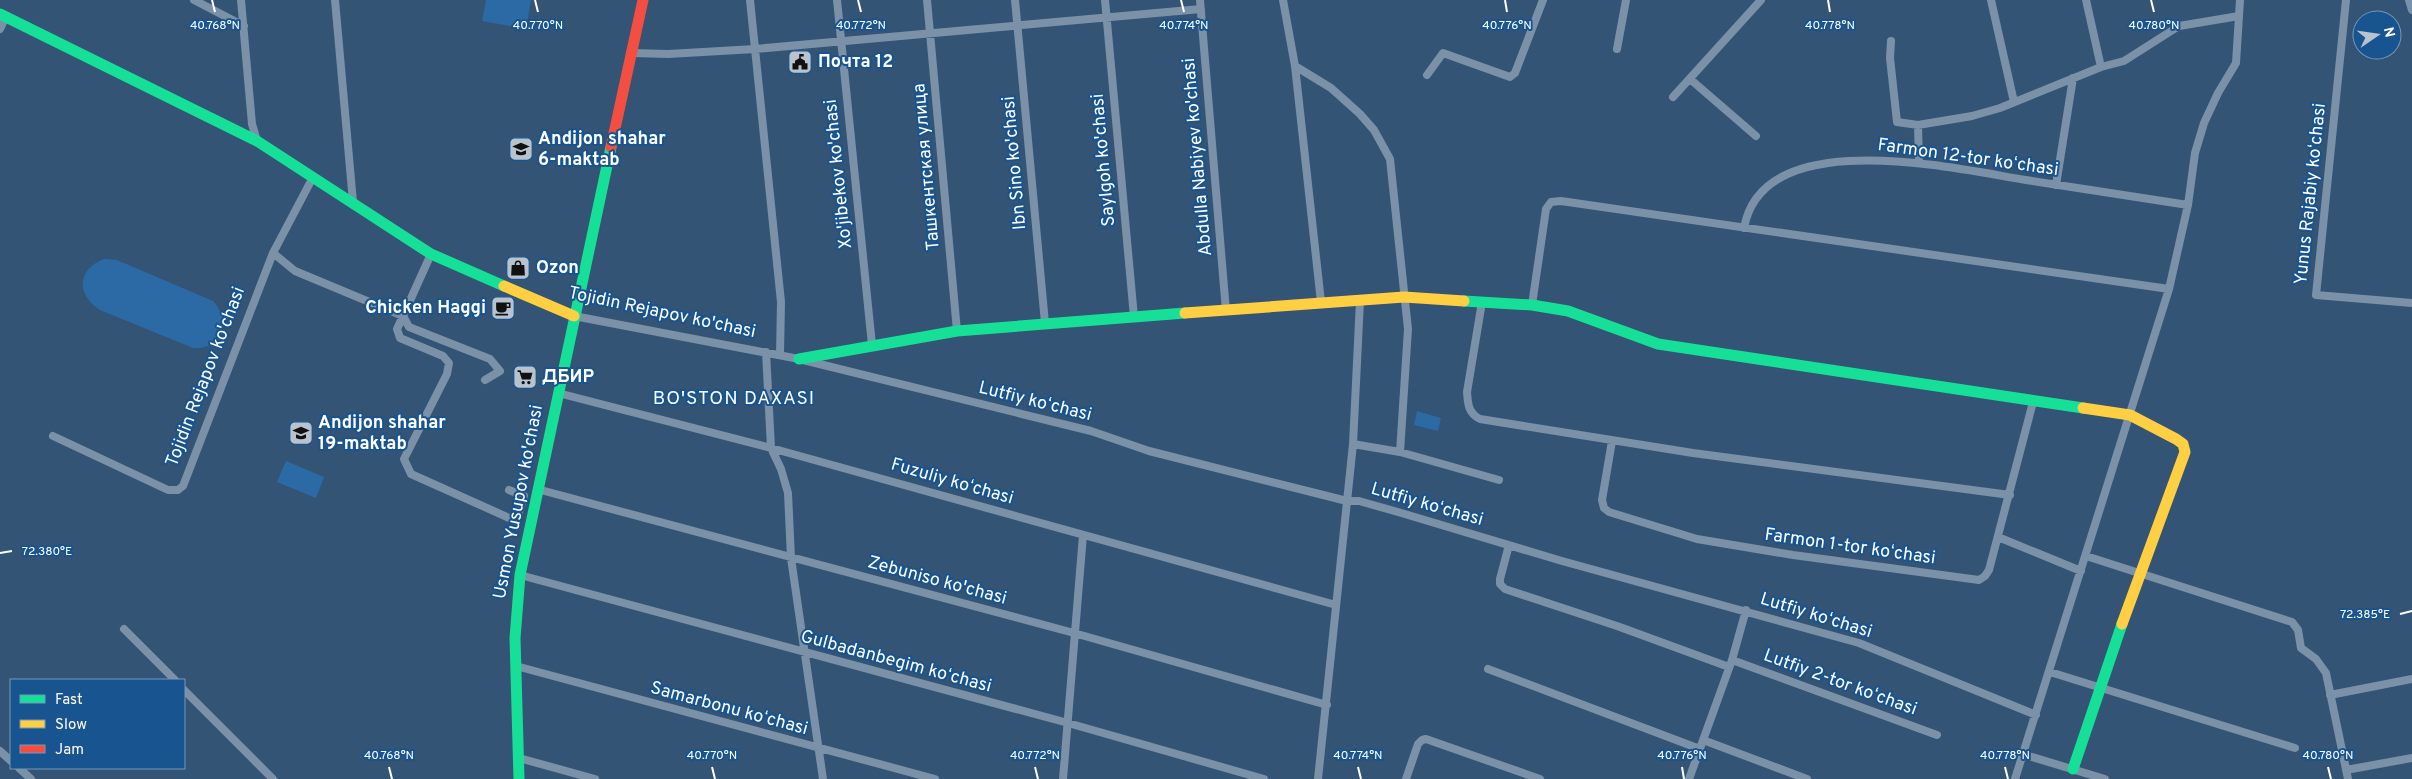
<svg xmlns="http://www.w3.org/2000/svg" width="2412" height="779" font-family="Overpass,sans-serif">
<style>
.green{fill:#2c6aa6}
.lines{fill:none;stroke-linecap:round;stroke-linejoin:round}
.street{stroke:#7a91a7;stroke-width:8}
.fast{stroke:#16e098;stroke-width:11}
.slow{stroke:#ffcf43;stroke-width:11}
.jam{stroke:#f24e42;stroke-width:11}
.ticks{fill:none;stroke:#fff;stroke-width:2}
.labels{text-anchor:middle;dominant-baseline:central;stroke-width:4;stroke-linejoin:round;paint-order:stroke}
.poi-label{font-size:18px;font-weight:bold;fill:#fff;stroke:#18548f;text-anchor:start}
.street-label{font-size:18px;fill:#fff;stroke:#18548f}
.neighbourhood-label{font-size:19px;letter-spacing:1px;fill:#fff;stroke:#18548f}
.ticks-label{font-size:12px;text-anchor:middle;fill:#fff;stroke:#18548f;stroke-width:4;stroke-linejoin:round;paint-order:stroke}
</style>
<rect width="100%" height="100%" fill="#335474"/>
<!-- green -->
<path class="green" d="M486 0H531L526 29 482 21Z
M104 259 117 260 213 301C233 323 224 349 193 348L100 310C76 295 77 269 104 259Z
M1417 411 1441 418 1438 431 1414 425Z
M286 461 324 477 316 498 277 482Z"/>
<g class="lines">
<!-- street -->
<path class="street" d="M194 0 244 26
M241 0 252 124 257 141
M335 0 353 202
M750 0 781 302 780 355
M837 0 872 345
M927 0 957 331
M1015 0 1045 323
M1105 0 1134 317
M1200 0 1226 311
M1283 0 1295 66 1321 302
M1991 0 2014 102
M2086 0 2101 67
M2346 0 2316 295 2412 303
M2409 0 2412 10
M0 29 6 16
M1891 41 1890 58 1897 122 1918 125 1972 116 2000 108 2101 67 2124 61 2179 26 2239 16
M1617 49 1626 0
M633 53 668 54 755 49 1201 9
M1295 66 1331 88 1360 114 1374 130 1390 159 1408 329 1400 452
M1427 75 1443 53 1510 77 1515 73 1543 0
M1690 79 1756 136
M1673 97 1761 0
M1918 125 1919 163
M2056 185 2073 78
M1744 228C1763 123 1956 169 2026 180 2080 188 2134 197 2188 205
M273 253 295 271 403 316 397 329 400 338 443 356 449 363 447 374 404 459 411 474 516 521 524 496 509 490
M431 254 403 316 409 327 490 359 500 371 485 380
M1482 302 1467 392C1468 404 1468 413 1480 419L1693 453 2010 495
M1532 305 1546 209 1551 202 1561 201 2169 289
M574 316 799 359 1091 431 1149 451 1347 501H1359L1398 512 1562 561 1859 643 2036 715
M766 352 771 448 781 469 788 493 791 558 823 779
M558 393 771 448 1336 605
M53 436 168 490H178L183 486 273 253 312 179
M1612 441 1602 500 1604 508 1609 512 1697 539 1793 555 1979 580 1985 576 1989 570 2033 402
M1353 444 1400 452 1499 480
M537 489 1074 633 1327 705
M1998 537 2081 571
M1509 545 1500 579V584L1505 589 1617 626 1729 667
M2086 556 2292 622 2298 630 2301 648 2316 659 2326 673 2348 779
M520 575 1068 723 1264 779
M124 629 175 680
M1732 660 1937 735
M516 666 935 779
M1488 669 1700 749
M2050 672 2295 748
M184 690 273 779
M2330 695 2412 679
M1703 740 1807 779
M0 751 11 761
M2022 754 2105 779
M519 758 595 779
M19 768 31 779
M2346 770 2412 758
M1063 779 1083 535
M1318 779 1353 444 1360 301
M1406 779 1418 744 1422 740 1426 739 1540 779
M1689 779 1732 660 1746 610
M2015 779 2169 289 2188 205 2195 153 2204 123 2218 93 2236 63 2240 0"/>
<!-- fast -->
<path class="fast" d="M0 14 257 141 431 254 504 286
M1464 301 1532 305 1568 311 1658 344 2083 408
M799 359 957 331 1185 313
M2073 769 2122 624
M519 779 515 638 520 575 611 147"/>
<!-- slow -->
<path class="slow" d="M504 286 574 316
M1185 313 1404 297 1464 301
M2083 408 2130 415 2176 439 2183 444 2185 452 2122 624"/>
<!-- jam -->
<path class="jam" d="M611 147 643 0"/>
</g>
<!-- ticks -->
<path class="ticks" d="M212 0 215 12M535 0 538 12M858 0 861 12M1181 0 1184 12M1505 0 1507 12M1828 0 1830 12M2151 0 2154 12M0 553 12 551M2400 614 2412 611M389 767 392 779M712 767 715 779M1035 767 1038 779M1358 767 1361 779M1682 767 1684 779M2005 767 2008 779M2328 767 2331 779"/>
<!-- icons -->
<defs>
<g id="civic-square" transform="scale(1.25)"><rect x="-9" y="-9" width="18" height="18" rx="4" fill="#b8c3ce" stroke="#18548f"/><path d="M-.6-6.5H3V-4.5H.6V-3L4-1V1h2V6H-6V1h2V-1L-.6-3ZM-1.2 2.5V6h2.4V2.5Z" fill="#111"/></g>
<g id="school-square" transform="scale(1.25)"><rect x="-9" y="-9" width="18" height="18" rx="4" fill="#b8c3ce" stroke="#18548f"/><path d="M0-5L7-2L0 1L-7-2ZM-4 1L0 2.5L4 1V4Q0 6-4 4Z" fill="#111"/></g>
<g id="shop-square" transform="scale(1.25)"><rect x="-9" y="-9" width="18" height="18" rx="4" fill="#b8c3ce" stroke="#18548f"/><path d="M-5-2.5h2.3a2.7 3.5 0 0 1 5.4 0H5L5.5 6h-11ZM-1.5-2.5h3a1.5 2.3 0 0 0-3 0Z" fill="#111"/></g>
<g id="cafe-square" transform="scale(1.25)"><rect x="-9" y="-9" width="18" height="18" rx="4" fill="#b8c3ce" stroke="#18548f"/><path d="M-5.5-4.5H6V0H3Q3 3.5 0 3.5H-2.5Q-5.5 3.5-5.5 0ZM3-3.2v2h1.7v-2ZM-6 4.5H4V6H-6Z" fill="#111"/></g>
<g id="supermarket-square" transform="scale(1.25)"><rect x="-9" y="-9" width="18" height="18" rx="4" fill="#b8c3ce" stroke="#18548f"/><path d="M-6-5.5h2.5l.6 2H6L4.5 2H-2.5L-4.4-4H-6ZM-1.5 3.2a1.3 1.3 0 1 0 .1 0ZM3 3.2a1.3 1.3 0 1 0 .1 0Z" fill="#111"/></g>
</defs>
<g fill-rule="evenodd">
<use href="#civic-square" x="800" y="62"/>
<use href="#school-square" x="521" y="149"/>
<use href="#shop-square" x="518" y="268"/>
<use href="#cafe-square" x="503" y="308"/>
<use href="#supermarket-square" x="525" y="377"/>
<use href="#school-square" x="301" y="433"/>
</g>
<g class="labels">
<!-- poi labels -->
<g class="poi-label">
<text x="818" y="62">Почта 12</text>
<text x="538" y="139">Andijon shahar<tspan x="538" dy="21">6-maktab</tspan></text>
<text x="536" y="268">Ozon</text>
<text x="486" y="308" text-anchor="end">Chicken Haggi</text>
<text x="542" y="377">ДБИР</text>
<text x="318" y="423">Andijon shahar<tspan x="318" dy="21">19-maktab</tspan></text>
</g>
<!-- street labels -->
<g class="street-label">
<text transform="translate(1198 157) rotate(-95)">Abdulla Nabiyev ko'chasi</text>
<text transform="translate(1968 158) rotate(8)">Farmon 12-tor koʻchasi</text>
<text transform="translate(1104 160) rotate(-95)">Saylgoh ko'chasi</text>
<text transform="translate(1015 163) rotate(-95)">Ibn Sino ko'chasi</text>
<text transform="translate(927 167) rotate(-95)">Ташкентская улица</text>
<text transform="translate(839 174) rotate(-96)">Xo'jibekov ko'chasi</text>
<text transform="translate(2311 194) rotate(-84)">Yunus Rajabiy koʻchasi</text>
<text transform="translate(662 313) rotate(12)">Tojidin Rejapov ko'chasi</text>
<text transform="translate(206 377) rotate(-69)">Tojidin Rejapov ko'chasi</text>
<text transform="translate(1035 402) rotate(14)">Lutfiy koʻchasi</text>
<text transform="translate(952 482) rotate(16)">Fuzuliy koʻchasi</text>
<text transform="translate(519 502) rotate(-79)">Usmon Yusupov ko'chasi</text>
<text transform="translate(1427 505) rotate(16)">Lutfiy koʻchasi</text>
<text transform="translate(1850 547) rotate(8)">Farmon 1-tor koʻchasi</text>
<text transform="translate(937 581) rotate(15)">Zebuniso ko'chasi</text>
<text transform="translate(1816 616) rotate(17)">Lutfiy koʻchasi</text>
<text transform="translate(896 662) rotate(15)">Gulbadanbegim koʻchasi</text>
<text transform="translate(1840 683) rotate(20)">Lutfiy 2-tor koʻchasi</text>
<text transform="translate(729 709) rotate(15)">Samarbonu koʻchasi</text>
</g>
<!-- neighbourhood labels -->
<g class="neighbourhood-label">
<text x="734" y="399">BO'STON DAXASI</text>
</g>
</g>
<g class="ticks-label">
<text x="215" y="29">40.768°N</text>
<text x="538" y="29">40.770°N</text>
<text x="861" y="29">40.772°N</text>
<text x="1184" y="29">40.774°N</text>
<text x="1507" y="29">40.776°N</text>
<text x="1830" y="29">40.778°N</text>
<text x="2154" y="29">40.780°N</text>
<text x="47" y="555">72.380°E</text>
<text x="2365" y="618">72.385°E</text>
<text x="389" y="759">40.768°N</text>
<text x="712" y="759">40.770°N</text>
<text x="1035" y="759">40.772°N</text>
<text x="1358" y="759">40.774°N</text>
<text x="1682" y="759">40.776°N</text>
<text x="2005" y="759">40.778°N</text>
<text x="2328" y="759">40.780°N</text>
</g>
<!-- legend -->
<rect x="10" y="679" width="175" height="90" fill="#18548f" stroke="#7498bc"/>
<rect x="20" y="695" width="25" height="8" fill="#16e098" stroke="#7498bc"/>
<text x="55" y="704" font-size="15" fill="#ffffff">Fast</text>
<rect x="20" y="720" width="25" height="8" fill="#ffcf43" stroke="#7498bc"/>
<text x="55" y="729" font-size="15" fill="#ffffff">Slow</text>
<rect x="20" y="745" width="25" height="8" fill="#f24e42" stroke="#7498bc"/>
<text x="55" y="754" font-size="15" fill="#ffffff">Jam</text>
<!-- north arrow -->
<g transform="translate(2377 35) rotate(77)"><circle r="24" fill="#18548f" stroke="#7498bc"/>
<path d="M0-4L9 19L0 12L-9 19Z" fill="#b8c3ce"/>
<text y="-8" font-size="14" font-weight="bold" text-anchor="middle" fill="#ffffff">N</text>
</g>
</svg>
